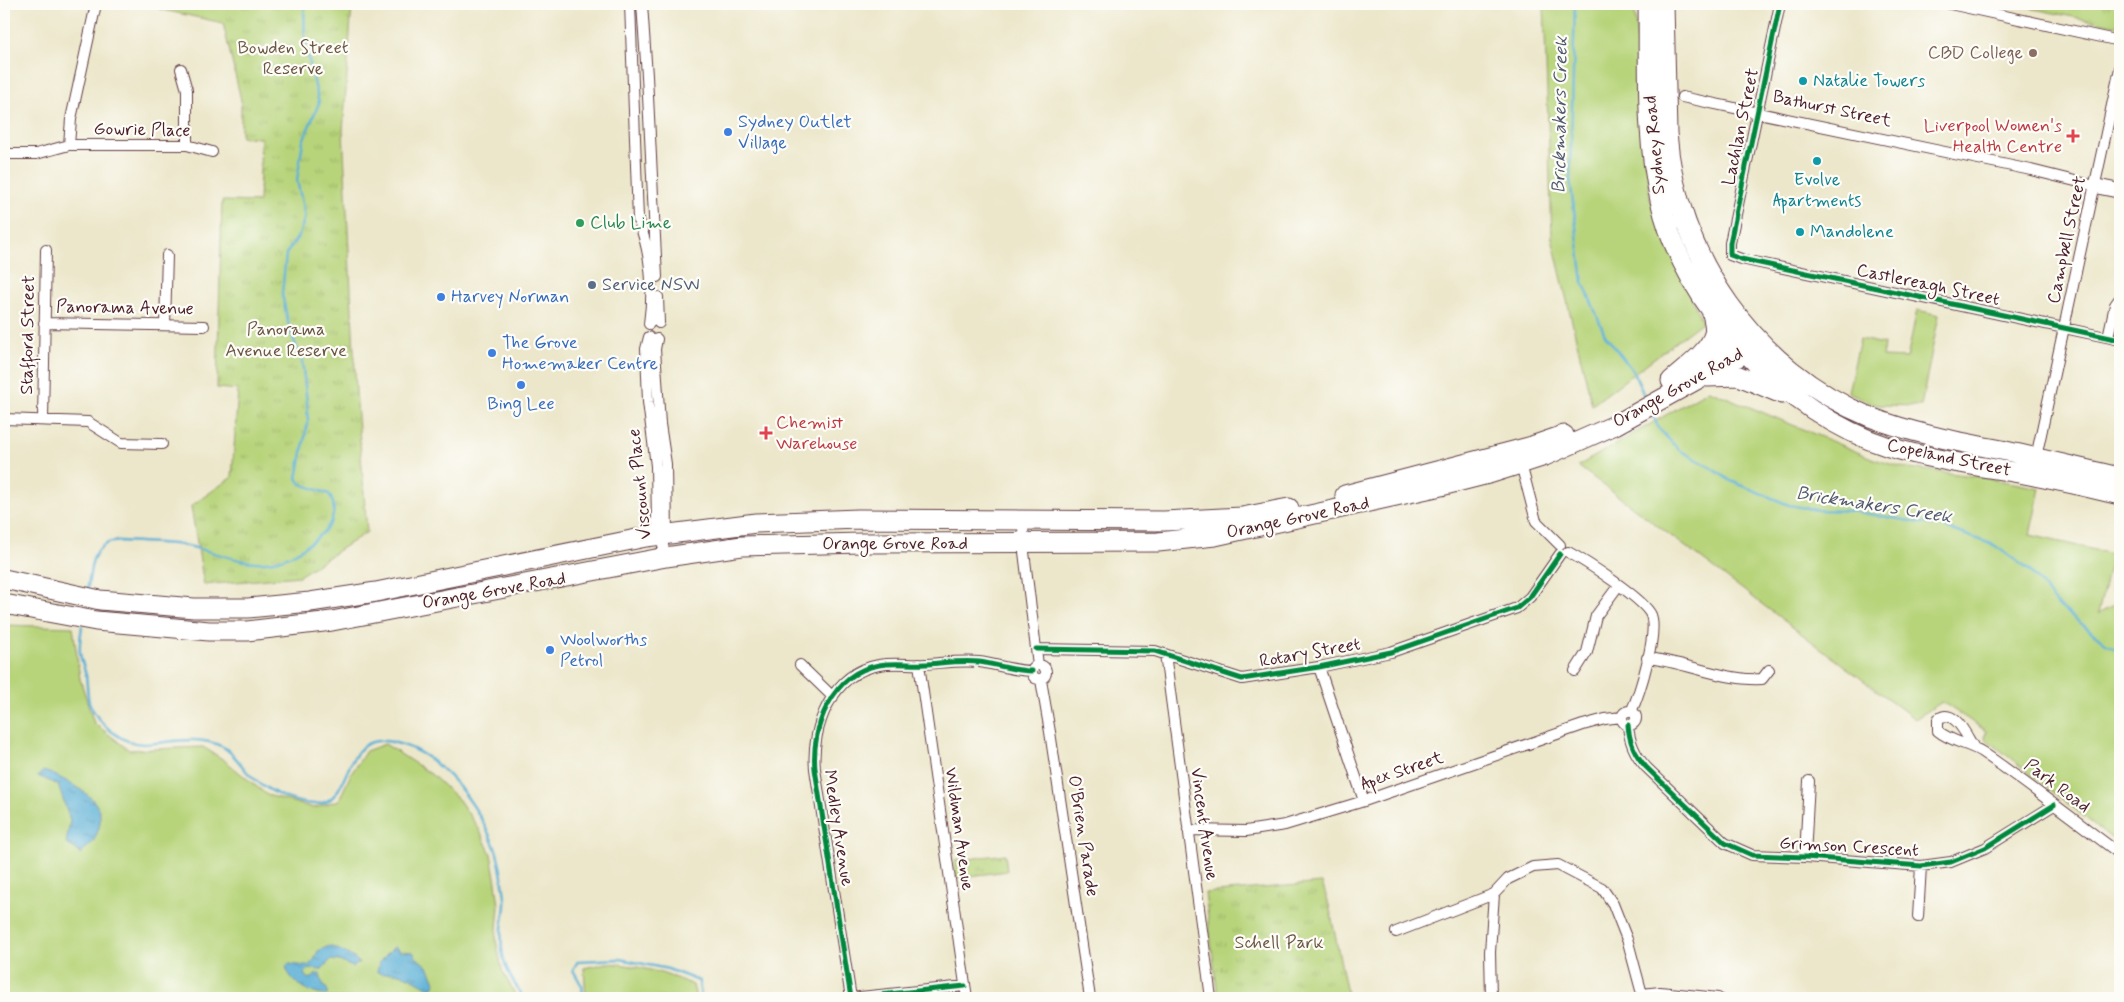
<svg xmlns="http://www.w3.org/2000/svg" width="2124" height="1002" font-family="Mynerve,sans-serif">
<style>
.grass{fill:#b7d47a;stroke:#807a52}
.park{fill:url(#park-tufts);stroke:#807a52}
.water{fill:url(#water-ripples);stroke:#526780}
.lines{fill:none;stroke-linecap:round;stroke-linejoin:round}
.stream{stroke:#59afd6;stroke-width:2.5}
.street-casing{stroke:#623d43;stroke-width:12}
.secondary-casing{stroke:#623d43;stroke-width:16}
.highway-casing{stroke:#623d43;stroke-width:21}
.street{stroke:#fff;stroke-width:10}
.secondary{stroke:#fff;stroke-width:14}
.highway{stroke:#fff;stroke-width:19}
.cycleway-casing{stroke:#fdfcf7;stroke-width:8}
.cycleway{stroke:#00873e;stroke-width:5}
.education-dot{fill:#8d6e63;stroke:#fdfcf7;stroke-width:2}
.culture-dot{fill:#0f9aa8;stroke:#fdfcf7;stroke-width:2}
.shop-dot{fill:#3f7fe0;stroke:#fdfcf7;stroke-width:2}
.health-dot{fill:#e0444e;stroke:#fdfcf7;stroke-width:2}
.leisure-dot{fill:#2e9e5b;stroke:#fdfcf7;stroke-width:2}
.service-dot{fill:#5c6f8a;stroke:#fdfcf7;stroke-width:2}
.labels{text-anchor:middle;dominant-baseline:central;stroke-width:4.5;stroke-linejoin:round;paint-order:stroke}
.park-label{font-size:18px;fill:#6b5543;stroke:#fdfcf7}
.education-label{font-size:18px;fill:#785e54;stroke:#fdfcf7;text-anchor:end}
.culture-label{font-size:18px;fill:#0d838f;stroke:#fdfcf7;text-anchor:start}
.street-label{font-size:18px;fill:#4a1f2b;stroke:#fdfcf7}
.shop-label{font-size:18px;fill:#366cbe;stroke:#fdfcf7;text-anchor:start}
.health-label{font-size:18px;fill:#be3a42;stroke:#fdfcf7;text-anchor:end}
.leisure-label{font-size:18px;fill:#27864d;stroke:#fdfcf7;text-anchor:start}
.service-label{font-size:18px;fill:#4e5e75;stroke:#fdfcf7;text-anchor:start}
.water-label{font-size:19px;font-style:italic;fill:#50596f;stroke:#fdfcf7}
</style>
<defs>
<pattern id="park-tufts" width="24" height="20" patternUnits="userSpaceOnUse" patternTransform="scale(1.25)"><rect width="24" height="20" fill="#b7d47a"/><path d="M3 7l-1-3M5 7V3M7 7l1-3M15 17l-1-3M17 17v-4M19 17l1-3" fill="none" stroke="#9fb66a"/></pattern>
<pattern id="water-ripples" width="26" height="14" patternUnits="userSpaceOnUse" patternTransform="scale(1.25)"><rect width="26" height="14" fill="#59afd6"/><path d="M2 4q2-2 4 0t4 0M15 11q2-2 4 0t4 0" fill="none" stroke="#4c8eae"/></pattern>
</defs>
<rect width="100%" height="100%" fill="#fdfcf7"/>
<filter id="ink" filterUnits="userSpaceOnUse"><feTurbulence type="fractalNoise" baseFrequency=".02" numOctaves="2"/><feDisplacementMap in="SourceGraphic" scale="10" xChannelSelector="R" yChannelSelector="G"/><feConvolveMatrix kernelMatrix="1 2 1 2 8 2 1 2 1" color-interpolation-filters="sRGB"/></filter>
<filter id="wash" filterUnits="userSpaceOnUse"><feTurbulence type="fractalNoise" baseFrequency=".0096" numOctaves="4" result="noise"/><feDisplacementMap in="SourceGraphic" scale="20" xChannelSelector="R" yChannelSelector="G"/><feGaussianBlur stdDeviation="1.12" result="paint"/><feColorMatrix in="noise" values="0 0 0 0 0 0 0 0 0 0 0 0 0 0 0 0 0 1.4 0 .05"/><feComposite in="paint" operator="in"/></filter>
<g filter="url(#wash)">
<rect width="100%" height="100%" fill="#ece7cb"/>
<!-- grass -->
<path class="grass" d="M1544 4H1634L1650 199 1702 322 1592 405 1552 238Z
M1917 310 1939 315 1921 406 1877 405 1848 392 1860 339 1884 344 1882 357 1907 358Z
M1709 390 1874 459 1900 467 1981 477 2040 488 2030 535 2112 554 2098 614 2120 602V845L1985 738 1986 731 1942 702 1915 719 1578 466Z
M4 625 73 627 80 679 94 723 129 750 203 747 224 760 267 795 314 808 339 800 351 774 366 751 385 744 431 774 459 800 479 829 491 854 496 883 499 906 496 940 502 970 517 998H4Z
M607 963C638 965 665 973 693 985L696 998H586L584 968Z"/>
<!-- park -->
<path class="park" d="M160 4H352L343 131 356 391 367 532 299 576 204 585 191 506 232 477 238 390 217 388 222 201 259 202 261 138 241 137V100L223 23 159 9Z
M2010 4H2120L2117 26Z
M1005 854 1007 871 956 878 954 861Z
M1322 883 1329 905 1348 998H1218L1205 893Z"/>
<!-- water -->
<path class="water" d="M43 771C54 774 61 778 71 784 93 796 109 810 95 838 92 846 83 849 80 855L77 850 66 844 70 820 58 785 38 776Z
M329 946C335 947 357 958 359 963L353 967 339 961 331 960 321 970C314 970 307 966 304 975L309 979 314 977 316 974H320L322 982 328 991 327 995C312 996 288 981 286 966L289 964 308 966 314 960 318 951Z
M395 946 400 951 413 952 416 957 429 968 435 982V985L430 989C416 980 398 969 382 974L377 972 380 961Z"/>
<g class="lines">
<!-- stream -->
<path class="stream" d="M1575 4 1570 179 1583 282 1605 335 1633 371 1646 400
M1652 414 1659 429 1679 450 1705 464 1731 481 1789 505 1818 510 1851 511 1940 526 1994 545 2029 570 2059 606 2107 644 2120 651
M87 591C91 574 89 553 106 544 115 539 129 542 140 542 154 543 168 543 182 545 229 553 261 579 306 546 313 541 320 536 326 529 335 519 336 505 329 494L301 484 297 478 308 421 307 402 302 361 289 327 282 294 286 254 299 235 305 217 297 180 303 141 319 103 305 43 304 4
M82 626C81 634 79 644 80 653 81 660 84 668 86 675 87 683 87 693 89 702 97 723 121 744 144 744 171 743 197 734 223 747 232 751 240 764 247 772 263 789 290 803 314 804 357 805 337 726 396 743 409 746 420 752 430 759 459 781 480 812 494 845 500 857 503 883 505 897 506 907 503 918 502 928 499 958 507 974 524 998
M583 998 582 986 573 970 578 961 620 959 668 969 699 981 701 998"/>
</g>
</g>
<g filter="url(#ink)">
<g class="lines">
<!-- street casing -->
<g class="street-casing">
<path id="street" d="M630 4 638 219C651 253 654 289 649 324
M642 4 647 76 657 277
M1780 4 1730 243V255L1741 259 2120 340
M1950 4 2120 41
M181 69 187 90V145
M1682 97 2031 170 2095 186
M69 145H187L212 152
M4 154H36L69 145 71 119 96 4
M658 297 659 323
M44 323 204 326
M165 325 167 255
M649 337 646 349 648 402 656 466 657 522 666 557
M2108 337 2115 305 2120 298
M657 339 655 349 660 424 666 464 667 537
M4 419 88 422 121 443 162 444
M43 420 46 250
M2035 462 2120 68
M1521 464 1536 521 1560 545
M1023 521 1024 552 1038 665
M1568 552C1585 561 1644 599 1651 615 1658 634 1640 693 1631 712
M1036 649 1155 651 1242 679 1319 667 1391 652 1517 608 1530 597 1560 554
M1165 654 1211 998
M1647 658C1687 662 1722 681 1762 679L1769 670
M919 664 967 998
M1032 672a7 7 0 1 1 14 0a7 7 0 1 1-14 0Z
M800 665 833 697
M1319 667 1364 801
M1575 671 1587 652 1596 616 1618 586
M1041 680 1050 732 1090 998
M1622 718a7 7 0 1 1 14 0a7 7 0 1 1-14 0Z
M1628 725C1629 741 1635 755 1646 767L1725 843 1752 855 1805 857 1921 866 1951 862 1985 848 2054 805
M1973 746C1966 735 1954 707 1938 719V731C1951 742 1968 743 1982 752 2029 784 2074 820 2120 854
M1188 830 1246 831 1285 825 1364 801 1583 725 1605 719 1622 717
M1805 857 1809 781
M1918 917 1921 866
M1396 932 1494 894
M965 986 851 998 815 769C811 727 832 673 879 665 894 662 910 665 925 664 942 663 962 660 979 662 996 664 1014 671 1032 671
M1642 994 1660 992 1718 998
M1491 998 1490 952 1494 894 1508 879 1533 867 1558 865 1602 888 1613 904 1628 942 1642 994 1640 998"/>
</g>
<!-- secondary casing -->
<g class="secondary-casing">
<path id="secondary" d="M2095 186 2120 191"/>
</g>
<!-- highway casing -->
<g class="highway-casing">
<path id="highway" d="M1648 4C1649 69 1645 136 1660 200 1684 307 1785 414 1889 447 1933 460 1979 466 2024 474 2056 480 2088 487 2120 495
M1664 4 1667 133C1676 256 1755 370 1870 417 1914 434 1960 442 2006 451 2044 459 2082 469 2120 477
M1710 359 1737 341 1756 339
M1707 377 1739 376 1782 394
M1671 381C1685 368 1709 352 1714 334 1716 326 1713 318 1711 310
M1345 495 1529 447 1564 435
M4 579 100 600 194 608H248L310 602 376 592 646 537 756 523 858 519 1164 521 1242 517 1289 508
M4 604 96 621 209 631H247L332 621 666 557 742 546 861 543 1158 542 1215 536 1441 486 1492 473 1545 456 1615 425 1698 379 1747 352 1756 339"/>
</g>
<!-- street -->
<use href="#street" class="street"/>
<!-- secondary -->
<use href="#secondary" class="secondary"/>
<!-- highway -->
<use href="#highway" class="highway"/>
<!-- cycleway casing -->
<g class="cycleway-casing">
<path id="cycleway" d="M1780 4 1730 243V255L1741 259 2120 340
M1036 649 1155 651 1242 679 1319 667 1391 652 1517 608 1530 597 1560 554
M1628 725C1629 741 1635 755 1646 767L1725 843 1752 855 1805 857 1921 866 1951 862 1985 848 2054 805
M965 986 851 998 815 769C811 727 832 673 879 665 894 662 910 665 925 664 942 663 962 660 979 662 996 664 1014 671 1032 671"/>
</g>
<!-- cycleway -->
<use href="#cycleway" class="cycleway"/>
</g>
</g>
<!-- markers -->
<circle class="education-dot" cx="2033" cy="53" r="5"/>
<g class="culture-dot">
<circle cx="1803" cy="81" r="5"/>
<circle cx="1817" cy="161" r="5"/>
<circle cx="1800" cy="232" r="5"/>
</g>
<g class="shop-dot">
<circle cx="728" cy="132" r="5"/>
<circle cx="441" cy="297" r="5"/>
<circle cx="492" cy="353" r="5"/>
<circle cx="521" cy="385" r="5"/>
<circle cx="550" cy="650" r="5"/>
</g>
<g class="health-dot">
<path d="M2070.5 128.5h5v5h5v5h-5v5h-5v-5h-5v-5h5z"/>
<path d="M763.5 425.5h5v5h5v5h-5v5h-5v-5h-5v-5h5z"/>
</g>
<circle class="leisure-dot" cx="580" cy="223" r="5"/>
<circle class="service-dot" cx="592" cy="285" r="5"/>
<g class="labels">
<!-- park labels -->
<g class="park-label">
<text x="293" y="48">Bowden Street<tspan x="293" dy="21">Reserve</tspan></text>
<text x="286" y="330">Panorama<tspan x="286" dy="21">Avenue Reserve</tspan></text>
<text x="1279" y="943">Schell Park</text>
</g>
<!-- education labels -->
<g class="education-label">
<text x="2023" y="53">CBD College</text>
</g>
<!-- culture labels -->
<g class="culture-label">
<text x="1813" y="81">Natalie Towers</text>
<text x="1817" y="180" text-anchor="middle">Evolve<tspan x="1817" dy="21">Apartments</tspan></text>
<text x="1810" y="232">Mandolene</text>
</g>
<!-- street labels -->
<g class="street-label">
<text transform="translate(1832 109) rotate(12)">Bathurst Street</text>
<text transform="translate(1741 127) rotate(-78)">Lachlan Street</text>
<text transform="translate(142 130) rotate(1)">Gowrie Place</text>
<text transform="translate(1655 145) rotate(-95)">Sydney Road</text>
<text transform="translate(2067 240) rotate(-78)">Campbell Street</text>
<text transform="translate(1928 285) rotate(12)">Castlereagh Street</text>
<text transform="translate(125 308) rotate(1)">Panorama Avenue</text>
<text transform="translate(28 335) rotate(-89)">Stafford Street</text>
<text transform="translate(1678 388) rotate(-29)">Orange Grove Road</text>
<text transform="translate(1949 458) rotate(12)">Copeland Street</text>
<text transform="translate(640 484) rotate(-96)">Viscount Place</text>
<text transform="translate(1298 518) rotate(-12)">Orange Grove Road</text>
<text x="895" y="544">Orange Grove Road</text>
<text transform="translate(494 591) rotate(-10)">Orange Grove Road</text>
<text transform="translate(1310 653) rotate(-10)">Rotary Street</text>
<text transform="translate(1402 771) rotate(-19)">Apex Street</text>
<text transform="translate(2057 786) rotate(37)">Park Road</text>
<text transform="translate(1204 824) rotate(82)">Vincent Avenue</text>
<text transform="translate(838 828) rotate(81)">Medley Avenue</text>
<text transform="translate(959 829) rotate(82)">Wildman Avenue</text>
<text transform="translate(1083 836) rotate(81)">O'Brien Parade</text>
<text transform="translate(1849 847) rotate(3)">Grimson Crescent</text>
</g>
<!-- shop labels -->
<g class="shop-label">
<text x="738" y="122">Sydney Outlet<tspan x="738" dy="21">Village</tspan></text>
<text x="451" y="297">Harvey Norman</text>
<text x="502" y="343">The Grove<tspan x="502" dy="21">Homemaker Centre</tspan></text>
<text x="521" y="404" text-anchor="middle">Bing Lee</text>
<text x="560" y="640">Woolworths<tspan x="560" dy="21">Petrol</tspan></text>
</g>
<!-- health labels -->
<g class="health-label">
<text x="2062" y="126">Liverpool Women's<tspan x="2062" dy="21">Health Centre</tspan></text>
<text x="776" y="423" text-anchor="start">Chemist<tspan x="776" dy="21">Warehouse</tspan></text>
</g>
<!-- leisure labels -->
<g class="leisure-label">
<text x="590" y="223">Club Lime</text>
</g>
<!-- service labels -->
<g class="service-label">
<text x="602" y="285">Service NSW</text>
</g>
<!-- water labels -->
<g class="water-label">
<text transform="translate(1560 115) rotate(-89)">Brickmakers Creek</text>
<text transform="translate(1874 505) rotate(9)">Brickmakers Creek</text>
</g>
</g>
<!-- margin -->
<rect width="2124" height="1002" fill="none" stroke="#fdfcf7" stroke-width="20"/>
</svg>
